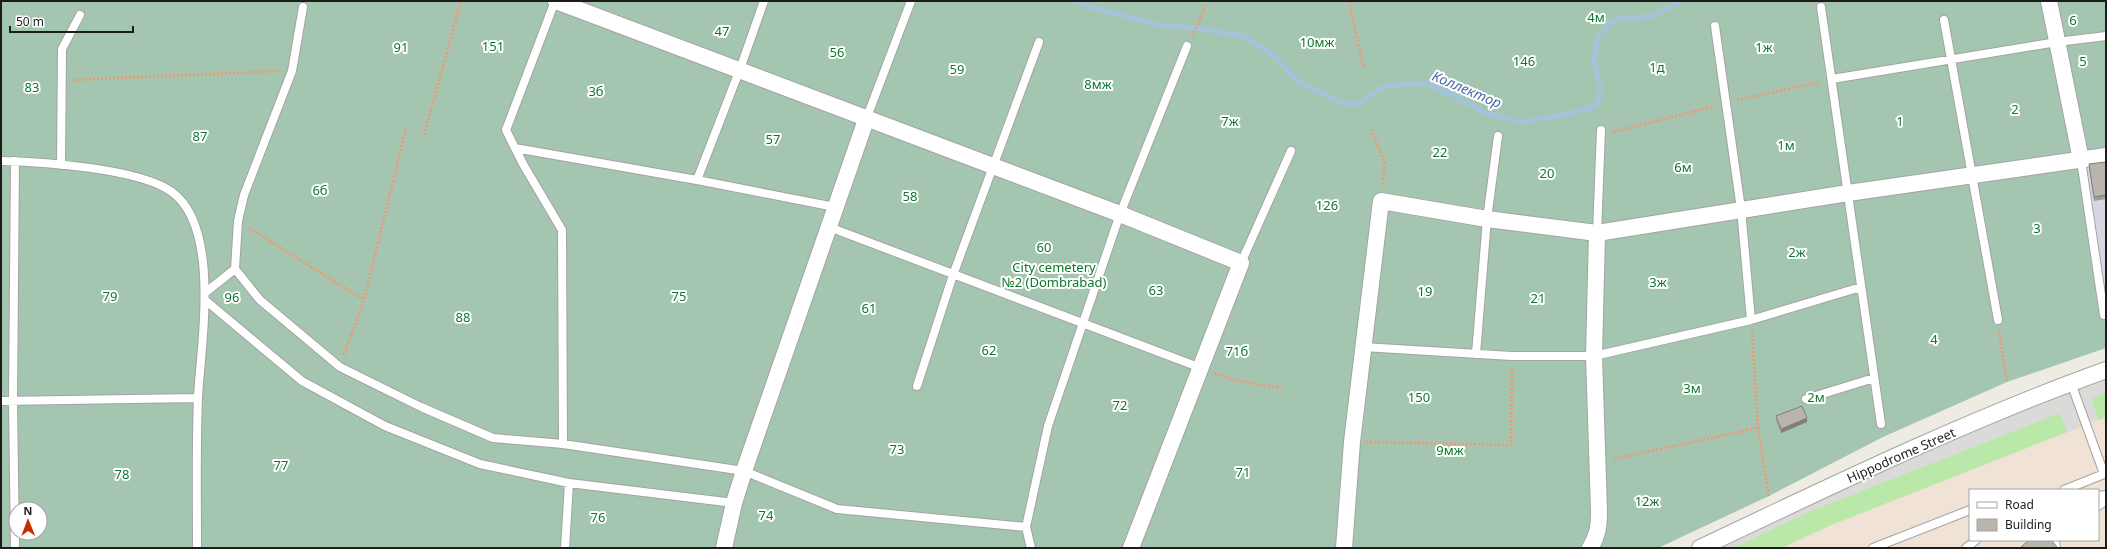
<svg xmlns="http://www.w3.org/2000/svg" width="2107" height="549" font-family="'Noto Sans',sans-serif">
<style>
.residential{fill:#dadad9;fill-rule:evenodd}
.military{fill:#f0e2d5;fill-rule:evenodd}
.grass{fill:#bae8a8}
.cemetery{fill:#a4c6b0;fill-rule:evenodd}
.plaza{fill:#d9d6e3}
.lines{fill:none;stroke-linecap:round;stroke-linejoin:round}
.stream{stroke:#a3c3db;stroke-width:5}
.lane-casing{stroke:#a3a3a3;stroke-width:10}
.street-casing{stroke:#a3a3a3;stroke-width:18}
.path{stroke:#f79569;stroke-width:2.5;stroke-dasharray:2 2;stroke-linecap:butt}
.lane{stroke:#fff;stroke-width:8}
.street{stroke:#fff;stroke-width:16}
.wall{fill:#a09c94}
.shaded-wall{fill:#827f78}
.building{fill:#bab5ac;stroke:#827f78}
.labels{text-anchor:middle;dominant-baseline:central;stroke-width:4;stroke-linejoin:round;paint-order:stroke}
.park-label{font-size:13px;fill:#0d782c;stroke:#fff}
.street-label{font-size:13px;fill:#1c1c1c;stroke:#fff}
.water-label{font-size:14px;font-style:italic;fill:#4b67aa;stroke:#fff}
</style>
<rect width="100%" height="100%" fill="#eeece2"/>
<!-- residential -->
<path class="residential" d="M2106 370V548H1702ZM1970 490H2098V540H1970Z"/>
<!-- military -->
<path class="military" d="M2106 417V548H1782L1831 525ZM1970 490H2098V540H1970Z"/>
<!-- grass -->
<path class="grass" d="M2106 393V417L2099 420 2091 399Z
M2060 413 2067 432 1831 525 1782 548H1733L1809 512Z"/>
<!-- cemetery -->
<path class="cemetery" d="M1 1H2106V348L2007 382 1883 437 1769 496 1658 548H1ZM16 509H40V533H16Z"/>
<!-- plaza -->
<path class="plaza" d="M2106 156V330L2081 160Z"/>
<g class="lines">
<!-- stream -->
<path class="stream" d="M1076 1 1086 6 1159 25 1203 29 1243 36 1271 53 1299 82 1342 103H1360L1384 86 1425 83 1455 96 1486 113 1520 122 1558 116 1588 109 1598 104 1600 89 1594 61 1598 36 1616 19C1637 19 1662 17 1679 1"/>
<!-- lane casing -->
<g class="lane-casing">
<path id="lane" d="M555 1 506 130 523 164 562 230 563 444
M303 7 292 71 244 195 238 221 235 269 260 300 340 367 421 407 493 438 563 444 744 471 837 509 1026 527
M1821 7 1881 424
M1944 20 1998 320
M1715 26 1741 209 1751 320
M1832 79 2057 42 2106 36
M867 117 911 1
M515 148 697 180 835 207
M2081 160 2104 315
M1 161C42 162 139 168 172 192 221 228 201 343 198 397 196 447 197 498 197 548
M15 161 13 401 15 548
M61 165 62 49 80 15
M697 180 740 69 764 1
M829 227 1201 368
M1597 233 1601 130
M1241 263 1291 151
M206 292 235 269
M205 300 302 381 385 426 480 464 569 483 734 503
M1363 347 1512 356H1594L1751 320 1861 287
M1476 354 1487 219 1498 136
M2071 383 2104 474H2106
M917 386 953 275 1039 42
M1806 399 1874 378
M1 401 198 398
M2064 490 2104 474
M2098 496 2106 495
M2098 506 2106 501
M2055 540 2056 548
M565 548 569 483
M1031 548 1026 527 1048 426 1120 214 1187 46
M1873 548 1970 510
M1966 548 1976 540"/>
</g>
<!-- street casing -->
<g class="street-casing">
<path id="street" d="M556 1 1120 214 1241 263 1131 548
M2049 1 2081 160
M724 548 734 503 744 471 867 117
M1344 548 1352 442 1381 201 1487 219 1597 233 1848 193 2106 156
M1590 548C1598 536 1599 525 1599 511L1594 356 1597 233
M1700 548C1833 485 1967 420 2106 370"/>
</g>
<!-- path -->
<path class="path" d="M1349 1 1364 68
M1192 36 1206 5
M73 80 280 71
M1737 100 1820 82
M1371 129 1385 163 1382 187
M1613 132 1715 106
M424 135 461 1
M249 228 364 300
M1752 331 1758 428 1769 496
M1999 331 2007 382
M344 355 364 300 406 128
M1214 373 1237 381 1281 388
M1366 442 1511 445 1512 368
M1613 459 1758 428"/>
<!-- lane -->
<use href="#lane" class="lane"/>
<!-- street -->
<use href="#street" class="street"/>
</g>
<!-- wall -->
<path class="wall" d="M2106 162V199L2094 201 2089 168V164Z
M1776 416 1807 422 1781 433 1776 420Z"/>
<!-- shaded-wall -->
<path class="shaded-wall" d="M1807 418V422L1781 433V429Z"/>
<!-- building -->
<path class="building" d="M2106 162V195L2094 197 2089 164Z
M1802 406 1807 418 1781 429 1776 416Z
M2029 540H2051L2058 548H2020Z"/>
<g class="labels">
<!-- park labels -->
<g class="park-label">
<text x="1596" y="17">4м</text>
<text x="2073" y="20">6</text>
<text x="722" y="31">47</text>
<text x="1317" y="42">10мж</text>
<text x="493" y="46">151</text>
<text x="401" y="47">91</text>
<text x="1764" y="47">1ж</text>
<text x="837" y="52">56</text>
<text x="1524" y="61">146</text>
<text x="2083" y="61">5</text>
<text x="1657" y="67">1д</text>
<text x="957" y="69">59</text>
<text x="1098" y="84">8мж</text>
<text x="32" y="87">83</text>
<text x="596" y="91">3б</text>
<text x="2015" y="109">2</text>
<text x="1230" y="121">7ж</text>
<text x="1900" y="121">1</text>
<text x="200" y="136">87</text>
<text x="773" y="139">57</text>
<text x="1786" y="145">1м</text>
<text x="1440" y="152">22</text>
<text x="1683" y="167">6м</text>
<text x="1547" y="173">20</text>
<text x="320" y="190">6б</text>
<text x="910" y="196">58</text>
<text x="1327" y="205">126</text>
<text x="2037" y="228">3</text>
<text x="1044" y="247">60</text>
<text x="1797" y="252">2ж</text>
<text x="1054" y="267">City cemetery<tspan x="1054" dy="15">№2 (Dombrabad)</tspan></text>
<text x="1658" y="282">3ж</text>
<text x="1156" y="290">63</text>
<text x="1425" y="291">19</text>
<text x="110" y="296">79</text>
<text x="679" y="296">75</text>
<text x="232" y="297">96</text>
<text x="1538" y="298">21</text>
<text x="869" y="308">61</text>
<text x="463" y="317">88</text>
<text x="1934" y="339">4</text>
<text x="989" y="350">62</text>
<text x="1237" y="351">71б</text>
<text x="1692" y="388">3м</text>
<text x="1419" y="397">150</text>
<text x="1816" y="397">2м</text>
<text x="1120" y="405">72</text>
<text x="897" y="449">73</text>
<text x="1450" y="450">9мж</text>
<text x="281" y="465">77</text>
<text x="1243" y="472">71</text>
<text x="122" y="474">78</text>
<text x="1647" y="501">12ж</text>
<text x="766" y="515">74</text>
<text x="598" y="517">76</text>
</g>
<!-- street labels -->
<g class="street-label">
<text transform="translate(1901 455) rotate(-24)">Hippodrome Street</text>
</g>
<!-- water labels -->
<g class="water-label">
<text transform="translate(1467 89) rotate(23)">Коллектор</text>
</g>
</g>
<!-- border -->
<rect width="2107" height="549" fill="none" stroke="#1c1c1c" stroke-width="4"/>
<!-- legend -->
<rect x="1969" y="489" width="130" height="52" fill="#ffffff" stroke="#a4a4a4"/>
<rect x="1977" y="502" width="20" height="6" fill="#ffffff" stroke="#a4a4a4"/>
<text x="2005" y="509" font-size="12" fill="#1c1c1c">Road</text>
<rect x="1977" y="519" width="20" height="12" fill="#bab5ac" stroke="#a4a4a4"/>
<text x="2005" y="529" font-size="12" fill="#1c1c1c">Building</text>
<!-- north arrow -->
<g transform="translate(28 521) rotate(359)"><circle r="19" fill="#ffffff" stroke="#a4a4a4"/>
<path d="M0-3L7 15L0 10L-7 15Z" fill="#c62b03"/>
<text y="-6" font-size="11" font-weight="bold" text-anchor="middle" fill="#1c1c1c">N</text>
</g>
<!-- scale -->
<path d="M10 26v6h123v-6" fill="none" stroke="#1c1c1c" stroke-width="2"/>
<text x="16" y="26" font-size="12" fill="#1c1c1c" stroke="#ffffff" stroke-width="3" paint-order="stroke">50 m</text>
</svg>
